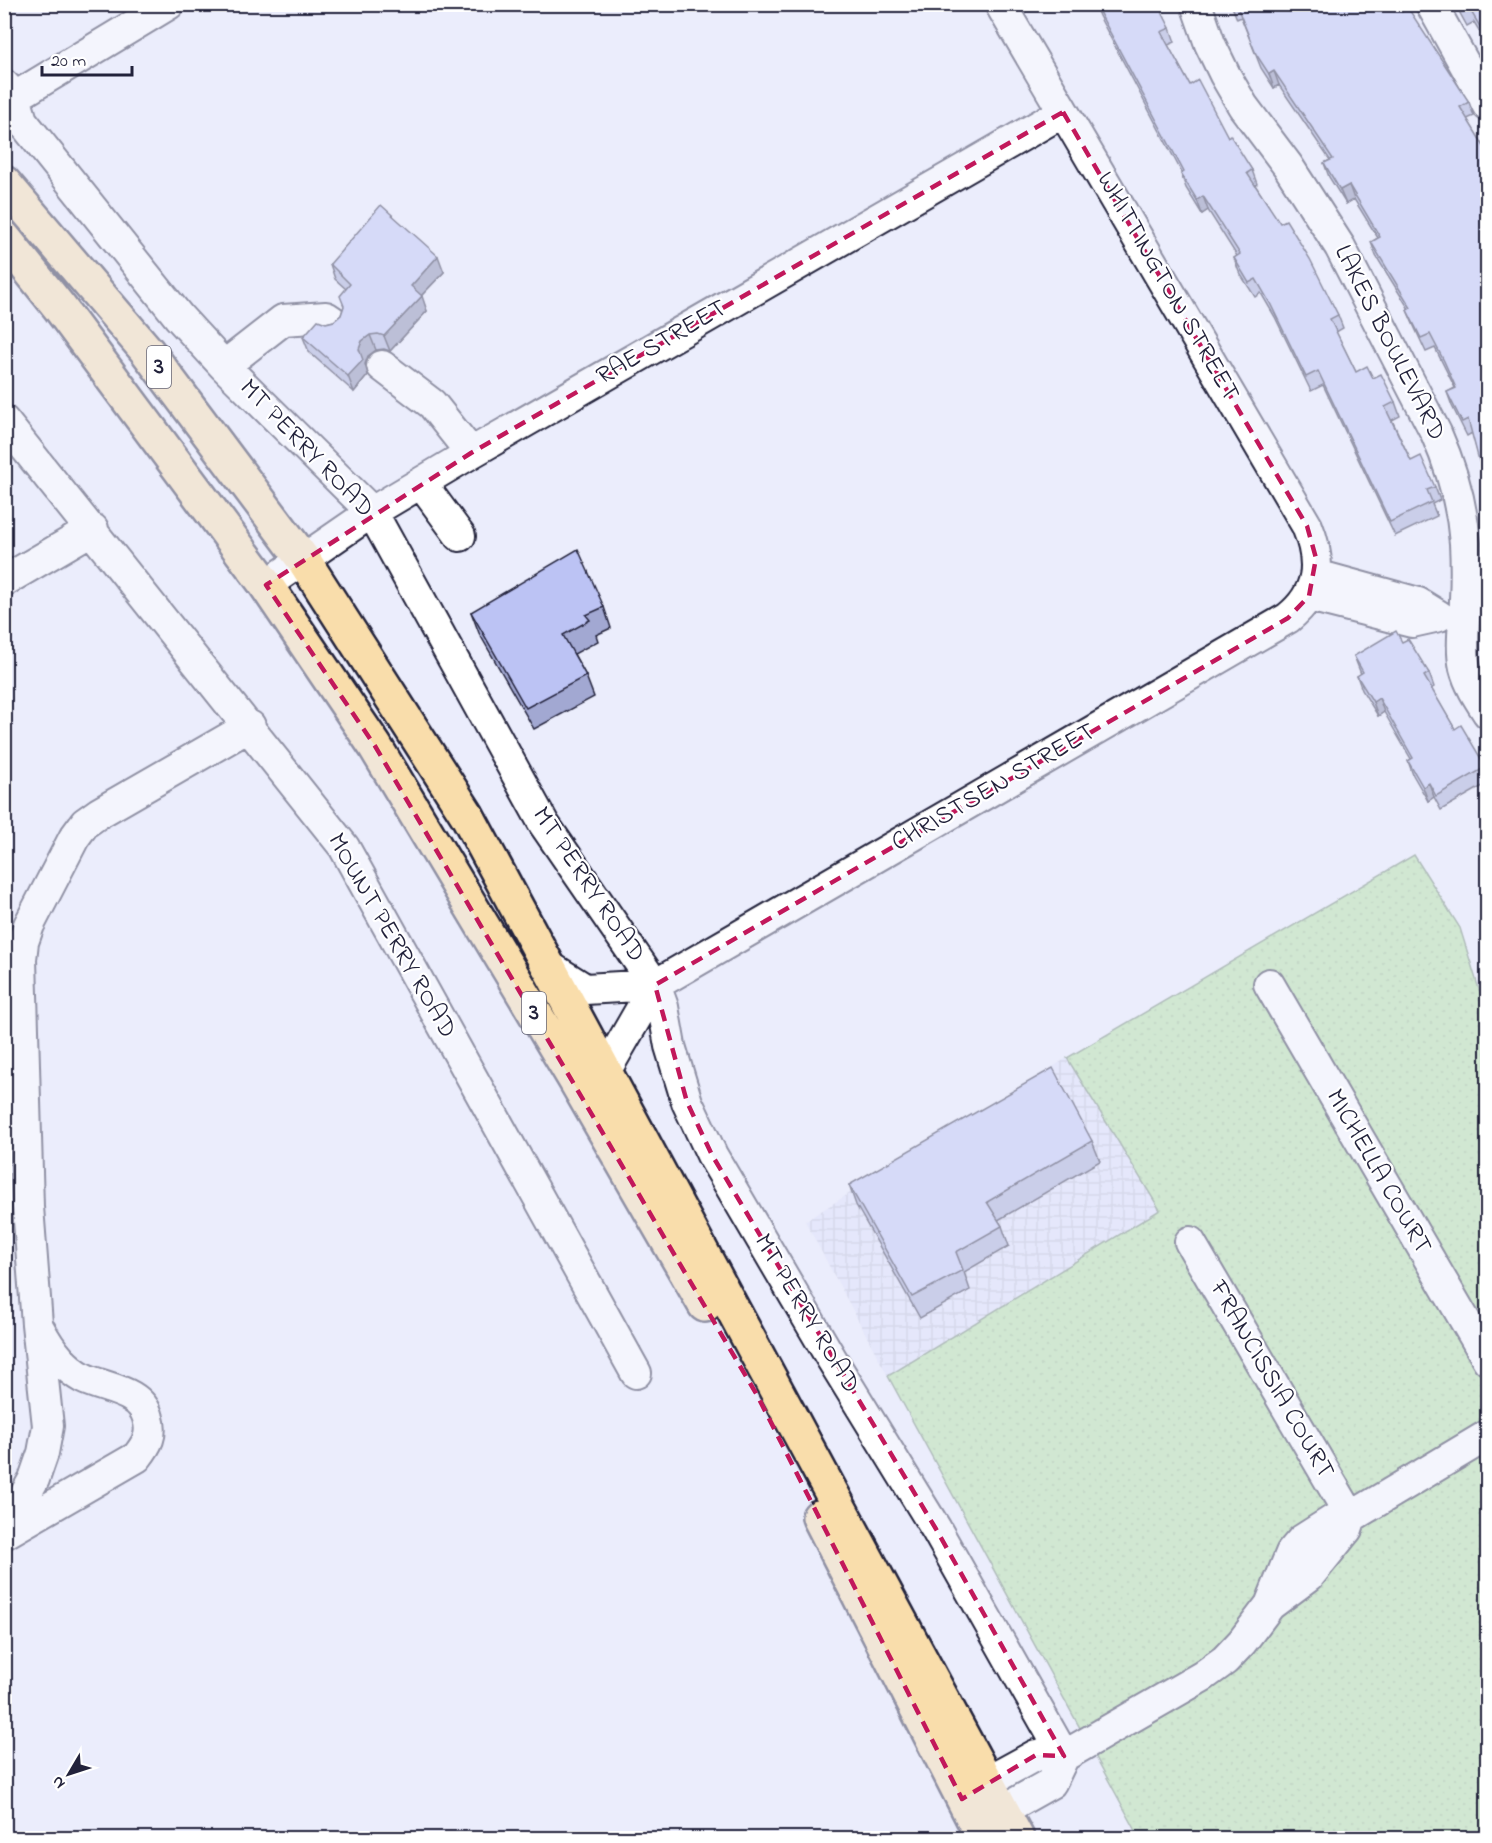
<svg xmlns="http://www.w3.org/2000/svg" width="1492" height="1843" font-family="'Indie Flower',sans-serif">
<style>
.industrial{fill:url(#industrial-grid)}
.grass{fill:url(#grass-dots);stroke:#6a826e;stroke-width:1.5}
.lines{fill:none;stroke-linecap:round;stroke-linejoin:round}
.minor-casing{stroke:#22223b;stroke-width:34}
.major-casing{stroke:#22223b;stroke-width:38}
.minor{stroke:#fff;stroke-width:30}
.major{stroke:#f9ddab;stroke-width:33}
.wall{fill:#a2a8d2;stroke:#22223b;stroke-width:1.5}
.shaded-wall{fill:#8488ab;stroke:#22223b;stroke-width:1.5}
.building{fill:#bcc3f4;stroke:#22223b;stroke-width:1.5}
.marked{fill:none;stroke:#c2185b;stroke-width:4.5;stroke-dasharray:12 8;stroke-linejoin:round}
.labels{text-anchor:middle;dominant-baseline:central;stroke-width:4.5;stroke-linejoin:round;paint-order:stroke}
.shield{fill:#fff;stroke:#646476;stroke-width:1.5}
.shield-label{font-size:24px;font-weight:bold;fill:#22223b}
.street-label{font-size:26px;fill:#22223b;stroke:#fff}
</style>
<defs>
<pattern id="industrial-grid" width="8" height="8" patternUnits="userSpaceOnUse" patternTransform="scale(1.5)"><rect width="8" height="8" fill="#dde0fa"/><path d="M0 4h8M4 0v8" fill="none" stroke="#bdc0d7"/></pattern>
<pattern id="grass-dots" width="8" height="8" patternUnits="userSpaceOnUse" patternTransform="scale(1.5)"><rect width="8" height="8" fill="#b1e1a0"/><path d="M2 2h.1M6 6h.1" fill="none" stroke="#98c18b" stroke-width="1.8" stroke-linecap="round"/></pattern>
</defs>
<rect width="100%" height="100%" fill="#ebedfc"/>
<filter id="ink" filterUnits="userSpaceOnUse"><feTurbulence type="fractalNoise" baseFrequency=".0167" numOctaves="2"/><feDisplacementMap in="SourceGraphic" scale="12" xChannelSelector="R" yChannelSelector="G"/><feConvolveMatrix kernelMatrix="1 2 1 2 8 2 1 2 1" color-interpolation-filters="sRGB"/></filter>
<g filter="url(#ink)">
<!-- industrial -->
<path class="industrial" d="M1067 1058 1160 1210 888 1376 805 1221Z"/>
<!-- grass -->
<path class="grass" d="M1414 855 1460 928 1487 1015V1838H1140L888 1376 1160 1210 1067 1058Z"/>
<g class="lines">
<!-- minor casing -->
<g class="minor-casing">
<path id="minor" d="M1196 4 1210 44 1225 75 1243 106 1288 166 1340 247 1436 433C1452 469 1462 504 1465 543 1466 562 1466 581 1465 599 1465 621 1460 646 1465 668 1469 684 1479 699 1488 713
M1431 4 1488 106
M4 85 15 97 22 121 179 317 224 366 372 512 544 824 655 985 663 1007 670 1046 687 1102 712 1155 831 1358 936 1529 1064 1756
M15 97 169 4
M224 366 283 320 326 317 332 321
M382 366 432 404 471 453
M4 421 344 847 636 1373
M421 483 460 536
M4 581 93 529
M266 585 372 512 471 453 1063 112
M1309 596 1412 622 1439 616 1418 603 1316 575
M550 967 585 989 655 985 1288 618C1320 592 1322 563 1307 526L1000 4
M1269 984 1488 1360
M606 1070 655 985
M1190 1242 1351 1517
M4 1523 20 1504 34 1479 43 1453 48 1426 37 1324 28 1207 21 959 23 942 29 925 74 838 85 823 99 813 250 726
M4 1534 137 1457C147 1444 153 1435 148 1418 141 1390 105 1389 83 1378 63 1367 50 1349 40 1330
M1270 1605 1309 1576 1347 1529 1351 1517
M987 1782 1036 1755 1064 1756 1203 1676 1225 1660 1242 1642 1270 1605 1291 1553 1302 1540 1335 1519 1351 1517 1488 1435
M1003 1810 1051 1783 1064 1756"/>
</g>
<!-- major casing -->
<g class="major-casing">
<path id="major" d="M4 183 147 351 303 559 467 815 1017 1838
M4 238 60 308 266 585 375 746 574 1078 705 1305
M819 1517 983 1838"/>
</g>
<!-- minor -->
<use href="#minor" class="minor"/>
<!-- major -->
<use href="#major" class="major"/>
</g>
<!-- wall -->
<path class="wall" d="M1094 4 1170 28 1175 42 1168 45 1190 85 1252 170 1257 184 1255 185 1338 315 1343 328 1336 332 1356 372 1373 378 1395 402 1400 416 1392 420 1411 461 1435 487 1440 500 1432 504 1437 516 1395 536 1323 385 1311 391 1275 317 1261 293 1255 297 1239 272 1234 258 1237 256 1208 210 1202 214 1186 188 1181 174 1182 173 1099 16Z
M1231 4H1397L1469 102 1474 116 1467 119 1488 153V490L1472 433 1467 436 1452 406 1447 392 1455 388 1435 348 1426 352 1413 324 1407 310 1409 309 1376 256 1371 242 1378 238 1354 199 1346 204 1329 177 1324 163 1330 160 1279 85 1274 88 1261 68 1241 17 1237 19Z
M1455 4H1488V45L1474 22 1467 26Z
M330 264 444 272 421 296 427 311 390 351 384 349 376 350 368 356 365 364 368 375 354 392 309 352 303 337 326 323 334 321 341 315 344 306 346 289 335 279Z
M604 607 611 628 596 635 598 641 574 654 586 676 594 697 534 729 479 633 471 612Z
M1402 642 1429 673 1434 687 1431 689 1455 729 1486 767 1488 771V783L1441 810 1434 797 1428 801 1413 775 1408 761 1411 759 1384 712 1378 716 1362 690 1357 676 1361 674 1354 656Z
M1092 1141 1100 1161 998 1220 1002 1226 1009 1246 964 1272 970 1290 920 1318 856 1205 849 1185Z"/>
<!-- shaded-wall -->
<path class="shaded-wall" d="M1274 71 1279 85 1274 88 1269 74Z
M1349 185 1354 199 1346 204 1340 190Z
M1203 196 1208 210 1202 214 1197 200Z
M438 256 444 272 416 301 411 286Z
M422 296 427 311 390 351 384 336Z
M370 335 376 350 368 356 365 364 368 375 354 392 348 376 362 341Z
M1379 698 1384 712 1378 716 1373 702Z
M1429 783 1434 797 1428 801 1423 787Z"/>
<!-- building -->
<path class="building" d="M1095 4H1158L1170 28 1161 32 1190 85 1198 80 1228 137 1230 135 1252 170 1247 173 1280 223 1286 220 1310 259 1338 315 1330 319 1356 372 1367 366 1373 378 1381 374 1395 402 1385 407 1411 461 1421 456 1435 487 1427 490 1432 502 1390 522 1318 371 1306 377 1270 303 1256 279 1249 283 1234 258 1240 254 1203 196 1197 200 1181 174 1184 172Z
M1236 4H1397L1402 12 1408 8 1469 102 1460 107 1488 153V482L1485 483 1468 419 1462 422 1447 392 1456 388 1444 361 1430 334 1421 338 1407 310 1411 308 1371 242 1380 237 1349 185 1340 190 1324 163 1333 159 1274 71 1269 74 1256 54Z
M1458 4H1488V40L1469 8 1462 12Z
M381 205 438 256 411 286 422 296 384 336 378 334 370 335 362 341 359 349 363 360 348 376 303 337 318 320 326 323 334 321 341 315 344 306 340 296 350 284 330 264Z
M578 549 604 607 586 615 590 620 563 635 586 676 526 708 471 612Z
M1396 631 1402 642 1408 639 1429 673 1424 676 1440 703 1455 729 1461 725 1486 767 1436 796 1429 783 1423 787 1408 761 1413 758 1379 698 1373 702 1357 676 1363 672 1354 656Z
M1053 1068 1092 1141 987 1202 1002 1226 956 1252 963 1270 912 1297 849 1185Z"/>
</g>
<!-- marked area -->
<path d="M0 0H1492V1843H0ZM1063 112 1307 526 1316 558 1309 596 1288 618 655 985 687 1102 712 1155 936 1529 1064 1756 1036 1755 962 1799 757 1395 375 746 266 585 471 453Z" fill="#ebedfc" fill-opacity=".55" fill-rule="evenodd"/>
<path class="marked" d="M1063 112 1307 526 1316 558 1309 596 1288 618 655 985 687 1102 712 1155 936 1529 1064 1756 1036 1755 962 1799 757 1395 375 746 266 585 471 453Z"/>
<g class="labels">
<!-- shield labels -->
<g class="shield">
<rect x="147" y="346" width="24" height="42" rx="4.5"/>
<rect x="522" y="992" width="24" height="42" rx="4.5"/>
</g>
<g class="shield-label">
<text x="159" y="367">3</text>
<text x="534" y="1013">3</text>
</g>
<!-- street labels -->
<g class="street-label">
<text transform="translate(1167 287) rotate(60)">WHITTINGTON STREET</text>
<text transform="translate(662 343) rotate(-30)">RAE STREET</text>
<text transform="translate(1389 343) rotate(63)">LAKES BOULEVARD</text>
<text transform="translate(306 449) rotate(46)">MT PERRY ROAD</text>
<text transform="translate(994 788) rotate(-30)">CHRISTSEN STREET</text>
<text transform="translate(588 885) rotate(56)">MT PERRY ROAD</text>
<text transform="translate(391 936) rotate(60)">MOUNT PERRY ROAD</text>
<text transform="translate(1378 1172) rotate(60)">MICHELLA COURT</text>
<text transform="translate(806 1314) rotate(59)">MT PERRY ROAD</text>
<text transform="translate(1271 1380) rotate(60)">FRANCISSIA COURT</text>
</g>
</g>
<!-- margin -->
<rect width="1492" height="1843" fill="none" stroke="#fff" stroke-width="24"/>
<rect x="12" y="12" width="1468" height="1819" fill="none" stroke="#22223b" stroke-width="2" filter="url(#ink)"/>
<!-- north arrow -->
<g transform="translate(69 1774) rotate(231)" stroke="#ffffff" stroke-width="4.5" paint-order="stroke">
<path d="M0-4.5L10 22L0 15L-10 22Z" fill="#22223b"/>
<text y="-9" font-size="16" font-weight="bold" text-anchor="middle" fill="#22223b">N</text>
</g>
<!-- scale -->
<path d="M42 66v9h90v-9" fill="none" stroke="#22223b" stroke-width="3"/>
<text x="51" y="66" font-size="18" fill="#22223b" stroke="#ffffff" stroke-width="4.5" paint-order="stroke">20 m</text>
</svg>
